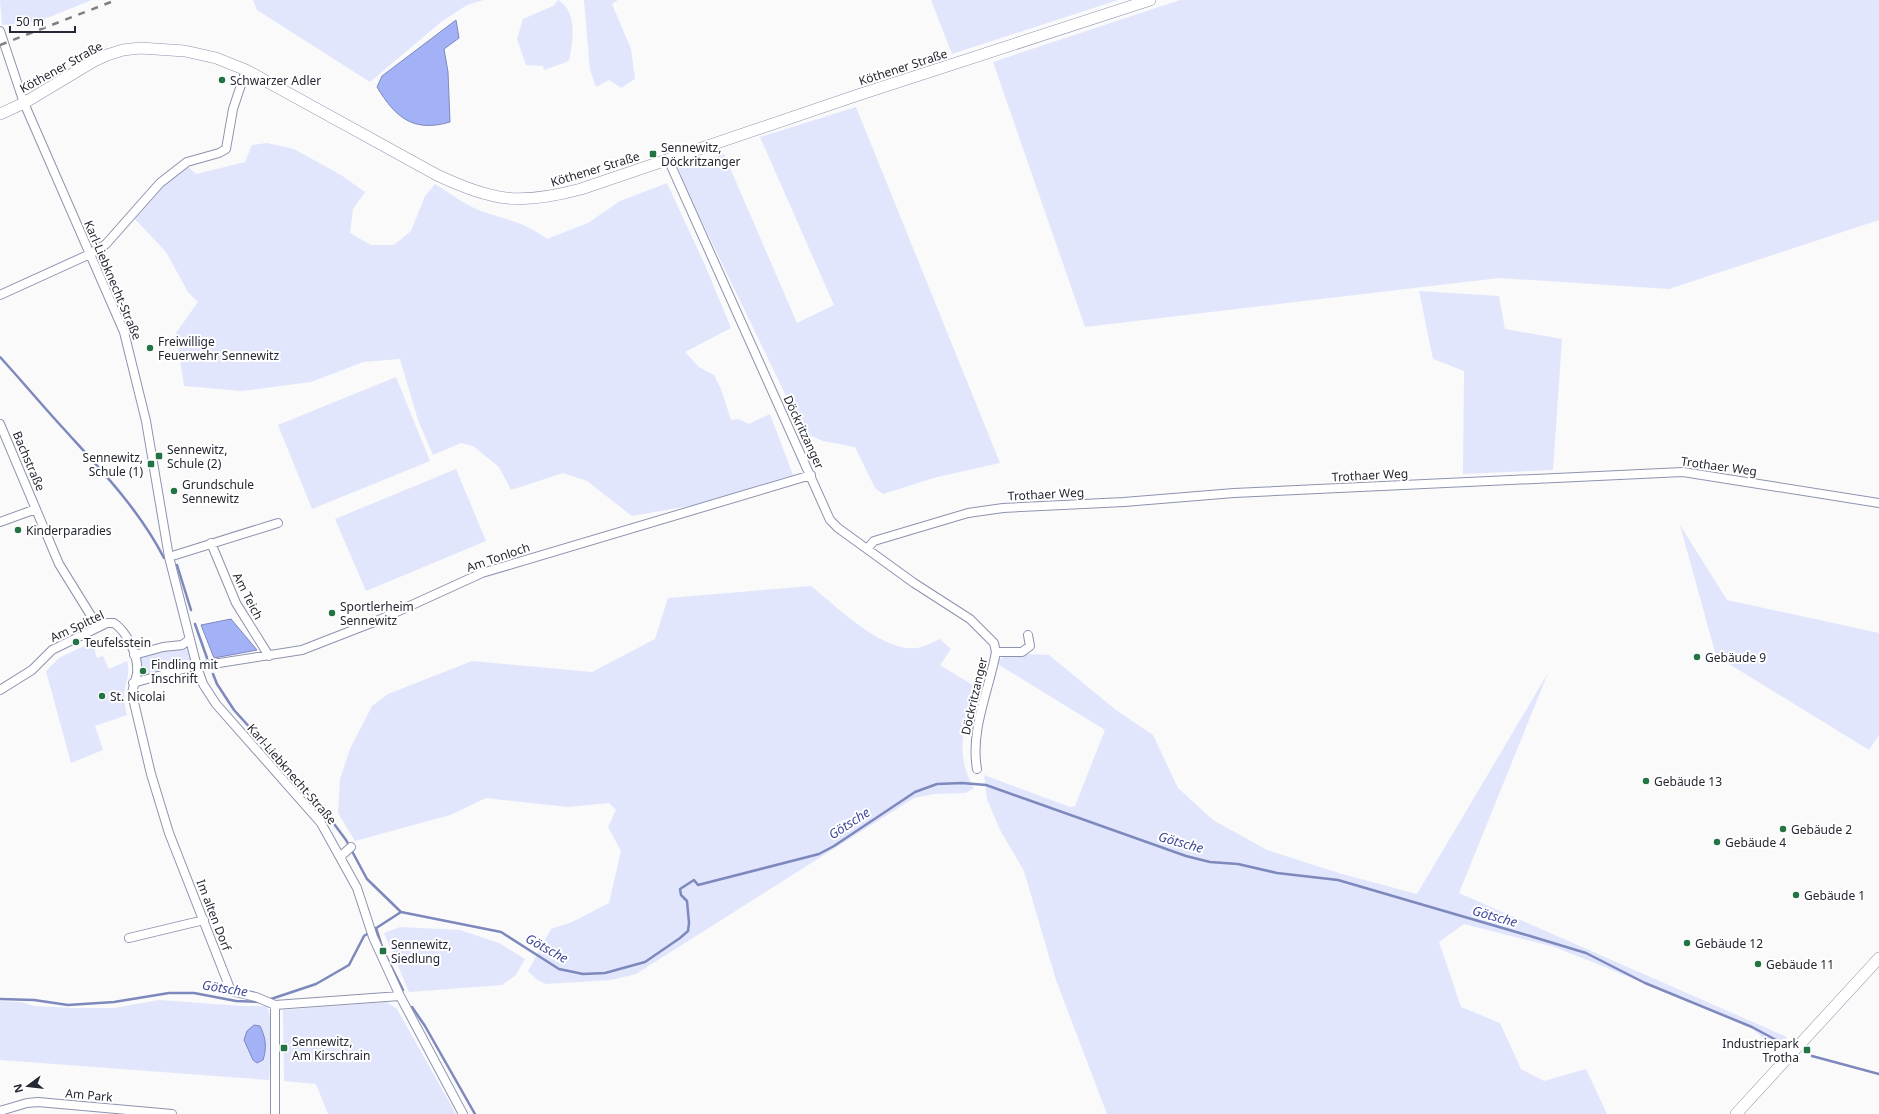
<svg xmlns="http://www.w3.org/2000/svg" width="1879" height="1114" font-family="'Noto Sans',sans-serif">
<style>
.green{fill:#e1e6fc}
.water{fill:#a3b1f7;stroke:#7d88bc}
.lines{fill:none;stroke-linecap:round;stroke-linejoin:round}
.stream{stroke:#7d88bc;stroke-width:2.5}
.street-casing{stroke:#8d93ae;stroke-width:10}
.secondary-casing{stroke:#8d93ae;stroke-width:12}
.street{stroke:#fff;stroke-width:8}
.secondary{stroke:#fff;stroke-width:11}
.rail{stroke:#7f8087;stroke-width:2.5;stroke-dasharray:7 7;stroke-linecap:butt}
.poi-dot{fill:#237445;stroke:#fff;stroke-width:1.5}
.labels{text-anchor:middle;dominant-baseline:central;stroke-width:4;stroke-linejoin:round;paint-order:stroke}
.street-label{font-size:12px;fill:#252732;stroke:#fff}
.poi-label{font-size:12px;fill:#252732;stroke:#fff;text-anchor:start}
.water-label{font-size:13px;font-style:italic;fill:#40499b;stroke:#fff}
</style>
<rect width="100%" height="100%" fill="#fafafa"/>
<!-- green -->
<path class="green" d="M0 0H92L37 22 2 25Z
M253 0H484L467 5 441 22 370 82 257 10Z
M558 0C578 11 573 42 569 61L544 70 543 66 526 65 517 39 523 19 553 6Z
M584 0H618L612 4 631 49 635 79 621 88 609 80 596 87 590 70Z
M931 0H1118L952 54Z
M1180 0H1879V220L1669 289 1499 278 1085 327 993 62Z
M856 107 1000 463 937 477 883 494 875 488 855 447 823 441 804 433 687 191 678 168 724 154 797 323 834 305 760 137Z
M267 143 294 149 341 175 365 192 353 209 350 233 371 245H394L411 231 425 196 435 184C450 193 465 205 481 211 505 219 526 223 547 239L588 223 620 201 667 183 705 265 731 328 685 352 699 367 714 375 721 389 731 420 738 419 749 424 770 414 793 475 695 505 632 516 587 481 563 473 511 490 499 467 473 446 461 443 433 455 418 420 400 359 363 362 311 382 242 391 184 386 176 333 198 302 188 292 166 252 134 218 160 187 186 165 196 174 245 162 252 145Z
M1419 291 1499 296 1505 329 1562 339 1553 470 1463 474 1464 371 1433 359Z
M396 377 430 461 312 509 278 425Z
M456 469 486 541 366 591 335 519Z
M1680 525 1727 600 1879 633V735L1869 750 1716 656Z
M811 586C836 606 883 653 917 648 924 647 933 642 940 639L951 649 940 665 976 687C965 724 953 752 974 788L966 793 934 794 914 798 636 974 611 980 546 984 536 979 528 971 551 929 572 922 609 903 621 851 608 827 616 810 609 803 568 807 486 798 450 815 355 841 338 813 340 779 350 749 372 706 388 694 472 661 592 672 655 639 668 598Z
M92 642 97 658 103 656 109 669 127 661C130 676 127 676 125 689 123 697 125 707 127 715L95 726 103 750 71 763 46 671 59 658Z
M186 644 192 664 144 678 138 658Z
M1025 654 1049 655 1116 710 1153 735 1178 788 1213 820 1267 850 1342 874 1417 894 1548 673 1459 893 1787 1037 1779 1050 1751 1028 1600 965 1554 947 1464 924 1439 942 1461 1007 1500 1023 1521 1069 1544 1081 1586 1069 1607 1114H1107L1056 980 1024 871 1000 830 987 799 984 775 1070 807 1075 806 1105 730 996 663 1004 656Z
M400 927 460 930 499 943 525 959 516 975 502 985 409 992 384 933Z
M159 1000 242 1006H267C275 1028 270 1056 269 1080L0 1060V1001L21 1002 34 1006 75 1008H114Z
M387 1002 397 1009 456 1114H328L316 1084 284 1081 283 1010Z"/>
<!-- water -->
<path class="water" d="M456 20 459 38 444 49 448 72 450 122C413 133 395 117 377 87L382 76Z
M231 619 257 650 214 658 201 625Z
M254 1025 260 1026C266 1038 267 1048 263 1060L257 1063 253 1060 244 1040 247 1031Z"/>
<g class="lines">
<!-- stream -->
<path class="stream" d="M0 357C21 380 41 404 63 428 99 468 139 509 164 558
M177 565 191 610
M195 624 207 658
M213 674 217 684 234 710 323 809 346 840 367 879 401 912
M376 928 383 950 403 990
M0 999 34 1000 68 1005 114 1002 169 993H194L236 1001 261 1002
M268 1000 316 984 349 965 364 936 401 912 501 932 559 969 583 974 605 973 645 962 680 938 688 931 689 923 687 901 681 895 680 889 694 880 698 885 819 854 834 846 915 792 937 784 962 783 986 785 1186 856 1210 862 1238 864 1277 873 1338 880 1530 936 1586 953 1645 983 1752 1027 1778 1041
M412 1007 425 1026 475 1114
M1812 1056 1879 1074"/>
<!-- street casing -->
<g class="street-casing">
<path id="street" d="M0 31 24 103 124 332 146 421 169 557 197 667 203 684 216 704 321 823 357 888 373 937 400 996 463 1114
M668 159 830 520 838 528 914 583 970 619 994 643 996 652H1022L1030 646 1028 635
M0 295 90 254 106 244 160 183 187 162 219 153 226 149 233 109 246 70
M0 424 59 564 98 627
M0 522 36 509
M211 543 236 603 269 656
M867 549 874 541 968 513 1003 508 1124 502 1234 493 1683 472 1879 503
M169 557 278 523
M134 655 163 647 182 645 189 640
M133 683 187 668 302 650 379 620 482 573 811 475
M0 690 32 670 52 650 107 623H114C127 632 139 656 137 673 136 680 133 686 132 694L151 774 169 833 231 991 256 997 275 1005 400 996
M977 769C970 730 989 690 996 652
M341 856 351 847
M129 938 204 920
M275 1005V1114
M0 1111 27 1103 38 1102 172 1114"/>
</g>
<!-- secondary casing -->
<g class="secondary-casing">
<path id="secondary" d="M0 114 24 103 94 61 107 55 123 50 140 48 185 51 216 58 246 70 437 175C494 202 521 205 581 189L861 94 1150 0
M1736 1114 1879 958"/>
</g>
<!-- street -->
<use href="#street" class="street"/>
<!-- secondary -->
<use href="#secondary" class="secondary"/>
<!-- rail -->
<path class="rail" d="M0 45 116 0"/>
</g>
<!-- markers -->
<g class="poi-dot">
<circle cx="222" cy="80" r="4"/>
<rect x="649" y="150" width="8" height="8" rx="2"/>
<circle cx="150" cy="348" r="4"/>
<rect x="155" y="452" width="8" height="8" rx="2"/>
<rect x="147" y="460" width="8" height="8" rx="2"/>
<circle cx="174" cy="491" r="4"/>
<circle cx="18" cy="530" r="4"/>
<circle cx="332" cy="613" r="4"/>
<circle cx="76" cy="642" r="4"/>
<circle cx="1697" cy="657" r="4"/>
<circle cx="143" cy="671" r="4"/>
<circle cx="102" cy="696" r="4"/>
<circle cx="1646" cy="781" r="4"/>
<circle cx="1783" cy="829" r="4"/>
<circle cx="1717" cy="842" r="4"/>
<circle cx="1796" cy="895" r="4"/>
<circle cx="1687" cy="943" r="4"/>
<rect x="379" y="947" width="8" height="8" rx="2"/>
<circle cx="1758" cy="964" r="4"/>
<rect x="280" y="1044" width="8" height="8" rx="2"/>
<rect x="1803" y="1046" width="8" height="8" rx="2"/>
</g>
<g class="labels">
<!-- street labels -->
<g class="street-label">
<text transform="translate(61 67) rotate(-29)">Köthener Straße</text>
<text transform="translate(903 67) rotate(-18)">Köthener Straße</text>
<text transform="translate(595 169) rotate(-17)">Köthener Straße</text>
<text transform="translate(113 280) rotate(67)">Karl-Liebknecht-Straße</text>
<text transform="translate(804 432) rotate(65)">Döckritzanger</text>
<text transform="translate(29 461) rotate(67)">Bachstraße</text>
<text transform="translate(1719 466) rotate(8)">Trothaer Weg</text>
<text transform="translate(1370 475) rotate(-3)">Trothaer Weg</text>
<text transform="translate(1046 494) rotate(-3)">Trothaer Weg</text>
<text transform="translate(498 557) rotate(-19)">Am Tonloch</text>
<text transform="translate(248 596) rotate(63)">Am Teich</text>
<text transform="translate(77 626) rotate(-25)">Am Spittel</text>
<text transform="translate(974 696) rotate(-77)">Döckritzanger</text>
<text transform="translate(292 774) rotate(49)">Karl-Liebknecht-Straße</text>
<text transform="translate(214 915) rotate(69)">Im alten Dorf</text>
<text transform="translate(89 1095) rotate(5)">Am Park</text>
</g>
<!-- poi labels -->
<g class="poi-label">
<text x="230" y="80">Schwarzer Adler</text>
<text x="661" y="147">Sennewitz,<tspan x="661" dy="14">Döckritzanger</tspan></text>
<text x="158" y="341">Freiwillige<tspan x="158" dy="14">Feuerwehr Sennewitz</tspan></text>
<text x="167" y="449">Sennewitz,<tspan x="167" dy="14">Schule (2)</tspan></text>
<text x="143" y="457" text-anchor="end">Sennewitz,<tspan x="143" dy="14">Schule (1)</tspan></text>
<text x="182" y="484">Grundschule<tspan x="182" dy="14">Sennewitz</tspan></text>
<text x="26" y="530">Kinderparadies</text>
<text x="340" y="606">Sportlerheim<tspan x="340" dy="14">Sennewitz</tspan></text>
<text x="84" y="642">Teufelsstein</text>
<text x="1705" y="657">Gebäude 9</text>
<text x="151" y="664">Findling mit<tspan x="151" dy="14">Inschrift</tspan></text>
<text x="110" y="696">St. Nicolai</text>
<text x="1654" y="781">Gebäude 13</text>
<text x="1791" y="829">Gebäude 2</text>
<text x="1725" y="842">Gebäude 4</text>
<text x="1804" y="895">Gebäude 1</text>
<text x="1695" y="943">Gebäude 12</text>
<text x="391" y="944">Sennewitz,<tspan x="391" dy="14">Siedlung</tspan></text>
<text x="1766" y="964">Gebäude 11</text>
<text x="292" y="1041">Sennewitz,<tspan x="292" dy="14">Am Kirschrain</tspan></text>
<text x="1799" y="1043" text-anchor="end">Industriepark<tspan x="1799" dy="14">Trotha</tspan></text>
</g>
<!-- water labels -->
<g class="water-label">
<text transform="translate(849 823) rotate(-33)">Götsche</text>
<text transform="translate(1181 842) rotate(16)">Götsche</text>
<text transform="translate(1495 916) rotate(16)">Götsche</text>
<text transform="translate(547 948) rotate(29)">Götsche</text>
<text transform="translate(225 988) rotate(9)">Götsche</text>
</g>
</g>
<!-- north arrow -->
<g transform="translate(28 1086) rotate(255)" stroke="#ffffff" stroke-width="3" paint-order="stroke">
<path d="M0-3L7 15L0 10L-7 15Z" fill="#252732"/>
<text y="-6" font-size="11" font-weight="bold" text-anchor="middle" fill="#252732">N</text>
</g>
<!-- scale -->
<path d="M10 26v6h65v-6" fill="none" stroke="#252732" stroke-width="2"/>
<text x="16" y="26" font-size="12" fill="#252732" stroke="#ffffff" stroke-width="3" paint-order="stroke">50 m</text>
</svg>
